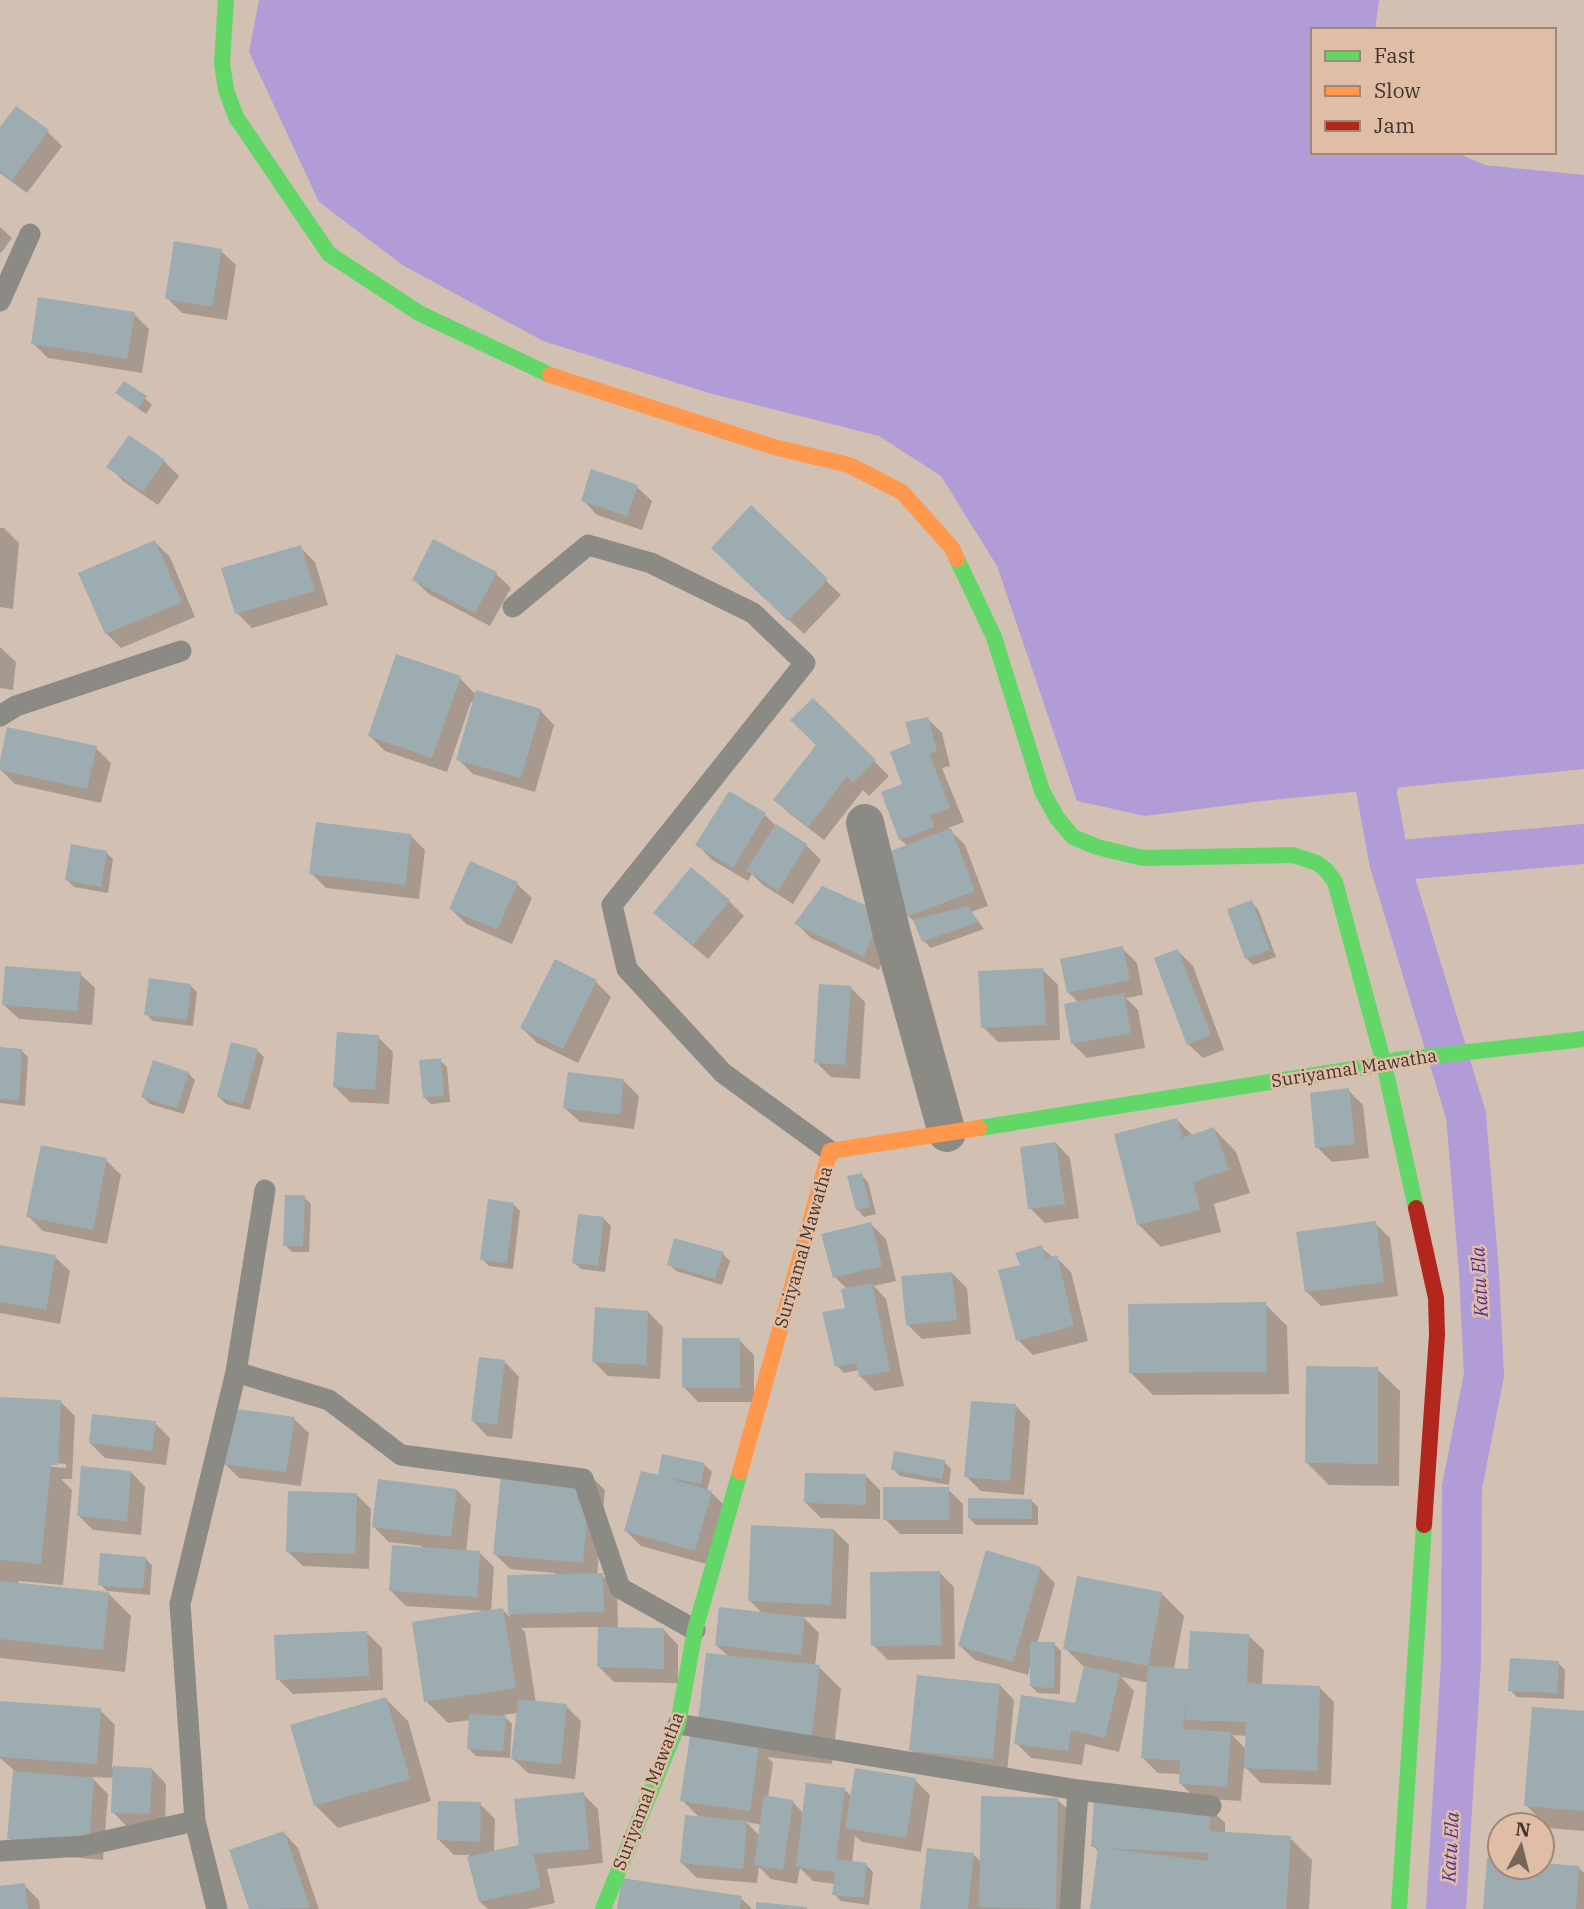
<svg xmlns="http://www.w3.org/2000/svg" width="1584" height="1909" font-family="'IBM Plex Serif',serif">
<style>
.water{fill:#b29cd7}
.shadow{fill:#0003;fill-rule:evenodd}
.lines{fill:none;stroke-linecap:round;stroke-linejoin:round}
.canal{stroke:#b29cd7;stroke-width:40}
.building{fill:#9dacb1;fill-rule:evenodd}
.lane{stroke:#8b8a85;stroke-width:21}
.street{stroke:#8b8a85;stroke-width:38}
.fast{stroke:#63d668;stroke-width:16}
.slow{stroke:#ff974d;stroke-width:16}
.jam{stroke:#b3261e;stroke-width:16}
.labels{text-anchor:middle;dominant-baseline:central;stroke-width:5;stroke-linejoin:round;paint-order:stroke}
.street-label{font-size:18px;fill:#43352c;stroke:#dfbda6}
.water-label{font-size:19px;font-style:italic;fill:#522c95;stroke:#dfbda6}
</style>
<rect width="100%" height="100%" fill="#d2c0b3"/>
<!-- water -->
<path class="water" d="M259 0H1379L1375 30H1313V152H1455L1485 165 1584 175V769L1262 801 1145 816 1077 801 997 566 941 476 879 436 709 393 543 341 404 266 319 202 249 52Z"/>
<!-- shadow -->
<path class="shadow" d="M0 130 47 131 62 146 27 193 0 173Z
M0 227 12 238 1 253 0 252Z
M221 251 236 265 227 320 182 313 167 298Z
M134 314 149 329 142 373 48 358 33 343Z
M145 398 152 405 146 414 125 399Z
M164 461 179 476 158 505 123 481 109 466Z
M637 487 652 501 642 530 597 515 583 500Z
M751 508 841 595 804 634 728 562Z
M0 528H4L19 543 13 609 0 607Z
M434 541 496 574 511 588 490 626 429 594 414 580Z
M155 542 170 557 195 617 121 648 106 633Z
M300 547 315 562 328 605 252 628 237 613Z
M0 647 16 662 13 690 0 688Z
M460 678 476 695 540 710 554 725 535 792 473 774 458 759 474 703 471 702 447 772 385 751 370 736Z
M813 700 889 776 869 796 863 790 824 840 790 814 775 800 818 745Z
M927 718 942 733 950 766 942 768 964 822 948 828 965 845 988 906 971 912 984 929 931 948 924 941 917 924 908 916 907 846 900 839 905 785 913 745Z
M96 748 111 763 101 803 15 784 0 769Z
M765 815 776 826 806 845 821 860 793 904 763 885 752 874 748 881 712 860 698 845Z
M410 835 425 850 419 899 326 888 311 873Z
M106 852 113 859 108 893 74 887 67 880Z
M691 870 729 901 744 916 708 959 670 927 655 913Z
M517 884 532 898 512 944 466 924 451 909Z
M1251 902 1258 909 1276 957 1253 965 1246 958Z
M797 924 895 928 879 970 811 938Z
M1122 948 1137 963 1143 995 1126 998 1138 1010 1145 1048 1087 1058 1072 1043 1079 1003 1068 992Z
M1178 951 1193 966 1224 1050 1203 1058 1188 1044Z
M556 962 596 982 611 997 578 1063 537 1043 522 1028Z
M1043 970 1058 985 1060 1040 998 1042 983 1027Z
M80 974 95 988 92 1025 19 1019 4 1005Z
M190 985 197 992 193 1026 153 1021 146 1014Z
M850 987 865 1002 860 1079 831 1077 816 1062Z
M378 1037 393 1052 389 1104 350 1102 335 1087Z
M0 1049 21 1050 28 1057 25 1106 0 1103Z
M257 1050 264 1057 250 1110 226 1104 219 1097Z
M440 1060 447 1067 450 1102 431 1104 424 1097Z
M188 1073 195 1080 184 1114 150 1104 143 1097Z
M624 1081 639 1096 634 1129 580 1122 565 1108Z
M1348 1090 1363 1105 1369 1158 1332 1162 1317 1147Z
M1177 1120 1193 1136 1214 1129 1236 1152 1250 1193 1214 1204 1221 1232 1161 1247 1139 1225Z
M1056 1143 1070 1158 1079 1218 1045 1223 1030 1208Z
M106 1160 121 1175 107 1244 43 1231 28 1216Z
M861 1175 868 1182 876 1214 864 1217 857 1209Z
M304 1197 311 1204 309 1252H292L285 1245Z
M513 1204 520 1211 513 1269 489 1266 482 1259Z
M604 1219 611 1226 605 1272 581 1269 573 1262Z
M1375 1223 1390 1238 1398 1296 1321 1306 1306 1291Z
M871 1224 886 1239 896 1281 874 1286 886 1299 904 1386 875 1391 860 1376 859 1370 844 1373 837 1366 848 1313 847 1289 835 1277Z
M0 1247 55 1257 70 1271 60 1324 0 1313Z
M1041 1247 1053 1258 1056 1257 1071 1272 1088 1341 1033 1355 1018 1340 1022 1266Z
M723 1254 730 1261 722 1285 676 1271 669 1264Z
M952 1273 967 1288 971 1334 922 1339 907 1324Z
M1265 1304 1287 1326 1289 1394 1153 1395 1131 1373Z
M648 1312 663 1327 660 1379 608 1376 593 1361Z
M739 1340 754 1355V1402H698L684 1387Z
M505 1362 519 1377 512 1439 487 1436 473 1421Z
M1377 1369 1400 1391 1399 1486 1329 1485 1307 1463Z
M0 1399 60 1401 75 1416 72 1479H61L72 1490 63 1585 18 1581V1584L109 1594 131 1616 125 1672 0 1658ZM10 1460 66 1464V1468L10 1463Z
M1016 1406 1030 1421 1024 1495 981 1491 966 1476Z
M294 1419 309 1433 301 1486 239 1478 224 1463Z
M155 1423 170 1438 166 1465 105 1458 90 1443Z
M944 1462 951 1469 949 1485 900 1476 893 1469Z
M705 1465 712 1472 707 1491 711 1492 726 1507 710 1565 641 1546 626 1531 664 1479 660 1475Z
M131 1472 145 1487 141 1535 93 1530 78 1515Z
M590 1475 605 1490 597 1575H602L617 1590 618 1629 664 1630 678 1645V1683L614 1682 599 1667V1627L521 1628 525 1632 536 1703 566 1706 581 1721 575 1779 528 1773 513 1759 518 1713 503 1715 512 1724 510 1758 476 1756 469 1749 470 1720 448 1723 426 1701 486 1611 406 1606 391 1591 422 1549V1546L389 1542 374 1527 457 1490 471 1505 466 1552H479L494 1567 491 1612 503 1610 510 1617 509 1577 555 1576V1573L510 1569 495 1554Z
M866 1476 880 1490V1519L821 1518 806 1503Z
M948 1489 963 1504V1534H900L885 1519Z
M356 1494 371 1509 369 1569 303 1566 288 1552Z
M1031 1500 1038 1507V1525H976L969 1518Z
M834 1530 849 1545 846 1619 803 1617 819 1633 815 1666 819 1667 841 1689 832 1764 767 1757 773 1763 768 1798 793 1802 804 1814 844 1789 852 1797 915 1780 930 1795 921 1852 862 1842 855 1836 852 1863 866 1865 873 1872 869 1905 841 1901 834 1894 835 1884 813 1881 800 1868 797 1884 771 1879 759 1867 757 1883 697 1878 682 1863 701 1819 682 1800 729 1657 716 1645 763 1614 750 1601ZM746 1822 762 1825 760 1836Z
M145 1558 152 1565 150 1595 107 1591 100 1584Z
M1040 1568 1055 1583 1037 1644H1054L1061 1651 1060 1694 1038 1693 1031 1686 1030 1667 1028 1675 975 1660 960 1646Z
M939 1572 954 1587 955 1659 888 1660 873 1645Z
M1162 1594 1184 1616 1174 1669 1189 1671 1249 1636 1264 1650 1262 1685 1319 1687 1334 1702 1331 1785 1261 1783 1244 1766 1241 1801 1195 1798 1180 1783 1181 1774 1158 1773 1143 1758 1149 1683 1121 1677 1134 1691 1119 1752 1085 1744 1082 1765 1031 1758 1016 1743 1076 1705 1085 1668 1065 1648ZM1232 1735 1247 1736V1750Z
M367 1633 382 1648 383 1690 293 1694 278 1679Z
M1558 1663 1565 1670 1564 1699 1517 1697 1510 1690Z
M1000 1685 1014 1700 1007 1773 926 1765 911 1750Z
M386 1699 408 1721 431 1801 338 1828 316 1806 292 1726Z
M100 1710 115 1725 112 1768 152 1769 166 1784 165 1828 127 1827 113 1812 114 1778 91 1777 108 1794 103 1860 24 1853 9 1838 15 1771 0 1758V1731Z
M1584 1712V1831L1548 1828 1526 1805Z
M583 1794 598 1809 603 1863 547 1869 555 1903 527 1909H488L480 1902 469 1855H454L439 1840 480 1804 495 1819 494 1852 520 1846Z
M1058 1800 1080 1822 1078 1909H921L974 1855 982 1863Z
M1210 1808 1225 1823V1833L1290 1838 1312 1860 1309 1909H1092L1099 1852 1093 1846Z
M284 1833 298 1848 319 1909H251L231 1851Z
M1500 1861V1867H1542V1865L1579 1868 1584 1873V1909H1485Z
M24 1885 39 1900 40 1909H0V1888Z
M741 1898 752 1909H619Z"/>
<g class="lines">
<!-- canal -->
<path class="canal" d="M1389 861 1376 789 1398 738
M1446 1909 1461 1661 1462 1487 1484 1375 1479 1273 1466 1115 1389 861 1584 844"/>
</g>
<!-- building -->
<path class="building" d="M16 106 49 130 12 180 0 171V127Z
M174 241 222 249 212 307 165 299Z
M38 297 135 312 127 359 31 344Z
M124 381 147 396 138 408 115 393Z
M129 435 165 460 143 492 106 467Z
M591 469 638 485 627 516 581 501Z
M751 505 828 579 788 621 711 548Z
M433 539 497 572 475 613 412 580Z
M155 540 182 602 105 634 78 573Z
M301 545 315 591 235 614 221 568Z
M396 654 461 676 432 758 368 736Z
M476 690 541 709 521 778 456 760Z
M813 698 876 760 853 783 847 776 808 827 773 800 816 745 790 720Z
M928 717 937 752 929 753 950 808 930 815 934 827 899 840 881 792 902 784 890 752 911 743 905 722Z
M7 727 97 746 87 789 0 770V760Z
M729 791 766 813 733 868 695 845Z
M316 822 411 834 405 885 309 874Z
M776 824 807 844 778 891 746 870Z
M951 828 975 891 906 917 883 854Z
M71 844 107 851 101 887 65 880Z
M470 861 518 882 497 930 449 909Z
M691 867 730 900 693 945 653 913Z
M822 886 881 912 864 957 794 924Z
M1252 900 1270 950 1245 959 1227 909Z
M968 906 979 922 922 942 913 920Z
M1123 946 1130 980 1067 993 1060 959Z
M1178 949 1211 1035 1187 1045 1154 958Z
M555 959 597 980 563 1049 520 1028Z
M5 966 81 972 77 1011 2 1005Z
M1043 968 1046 1025 981 1028 978 971Z
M149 978 191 984 187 1020 144 1015Z
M819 984 851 986 845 1065 814 1063Z
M1124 993 1131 1033 1071 1044 1064 1004Z
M337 1032 379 1035 375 1090 333 1087Z
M231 1042 258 1049 243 1104 217 1097Z
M0 1047 22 1049 19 1100 0 1099Z
M441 1058 444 1096 423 1098 419 1060Z
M153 1060 189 1072 177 1108 141 1097Z
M568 1072 624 1079 620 1115 563 1108Z
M1349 1088 1355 1144 1315 1148 1310 1093Z
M1177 1118 1182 1138 1214 1127 1229 1170 1193 1182 1200 1210 1137 1225 1114 1134Z
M1056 1142 1065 1204 1028 1209 1020 1147Z
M41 1145 107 1158 93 1230 26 1217Z
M862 1173 870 1207 856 1210 847 1176Z
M285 1195H305L303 1246H283Z
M488 1199 514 1203 507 1263 480 1260Z
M578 1214 604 1217 598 1266 572 1263Z
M1376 1221 1384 1282 1305 1292 1296 1232Z
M871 1222 882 1266 833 1278 821 1234Z
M674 1238 724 1252 715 1279 667 1265Z
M0 1245 56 1255 46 1310 0 1302Z
M1042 1245 1046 1258 1057 1255 1074 1326 1016 1341 998 1270 1020 1265 1015 1253Z
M952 1272 957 1320 906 1325 901 1276Z
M872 1283 890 1371 859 1377 856 1363 835 1367 822 1312 845 1308 841 1289Z
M1266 1302 1267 1372 1129 1373 1128 1304Z
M595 1307 648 1311 646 1365 592 1362Z
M682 1338H740V1388H682Z
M479 1357 505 1360 497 1425 471 1421Z
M1306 1366 1378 1367V1464L1305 1463Z
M0 1397 61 1400 58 1465H51L41 1564 0 1560Z
M971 1401 1016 1404 1010 1481 964 1477Z
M230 1408 295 1417 286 1472 223 1464Z
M92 1414 156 1421 152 1451 89 1443Z
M894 1451 945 1460 942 1479 891 1470Z
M662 1454 705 1463 701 1484 665 1477 712 1491 695 1551 624 1531 641 1471 658 1475Z
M502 1465 591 1474 583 1563 493 1555Z
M81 1466 131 1471 127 1521 77 1516Z
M805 1473 866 1474V1505L804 1503Z
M378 1479 457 1489 451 1537 372 1527Z
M883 1487H949V1520H883Z
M288 1491 357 1493 355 1554 286 1552Z
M968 1498 1032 1499V1519L968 1518Z
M751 1525 834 1529 831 1605 748 1601Z
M392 1545 480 1551 477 1597 389 1591Z
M986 1550 1041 1567 1013 1662 958 1646Z
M100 1553 146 1557 143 1589 98 1585Z
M940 1571 941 1645 871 1646 870 1572Z
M603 1573 604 1612 508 1614 507 1575Z
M1077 1576 1162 1592 1148 1666 1063 1649Z
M0 1581 109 1592 103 1650 0 1639Z
M719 1607 805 1617 801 1655 715 1645Z
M503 1608 516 1688 424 1702 412 1622Z
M598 1627 664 1628V1669L597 1667Z
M367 1631 369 1676 276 1680 274 1635Z
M1190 1631 1249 1634 1247 1683 1320 1686 1317 1771 1244 1768 1246 1722 1185 1720 1186 1700 1183 1729 1231 1732 1227 1787 1179 1784 1180 1761 1141 1758 1148 1666 1188 1669Z
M1030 1642H1055L1054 1688 1030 1687Z
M706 1653 820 1665 811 1742 697 1730Z
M1510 1658 1559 1661 1557 1693 1508 1691Z
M1084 1666 1120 1674 1105 1738 1071 1730 1068 1751 1014 1744 1021 1695 1075 1703Z
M917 1675 1000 1684 993 1759 909 1751Z
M386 1697 410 1779 314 1806 290 1725Z
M518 1699 567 1704 561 1765 511 1759Z
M0 1701 101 1708 97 1764 0 1757Z
M1532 1707 1584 1711V1811L1524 1806Z
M469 1714 506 1716 503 1751 467 1749Z
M690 1736 759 1746 750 1811 680 1801Z
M113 1766 152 1768 150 1814 111 1813Z
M855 1768 916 1778 906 1838 845 1828Z
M13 1771 94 1778 89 1846 7 1839Z
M806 1783 845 1788 836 1859 867 1863 863 1898 832 1895 835 1872 796 1867Z
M584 1792 589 1849 533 1854 541 1888 479 1902 467 1857 519 1845 514 1799Z
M764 1795 793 1800 783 1870 754 1865Z
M981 1796 1058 1798 1056 1909 979 1907Z
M1094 1800 1211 1806 1210 1831 1291 1836 1286 1909H1090L1098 1847H1091ZM1104 1848 1209 1853 1208 1861Z
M438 1801 481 1802 480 1842 437 1840Z
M685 1815 747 1821 743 1869 680 1863Z
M284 1831 310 1908 249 1909 229 1850Z
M927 1848 974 1853 968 1909H920Z
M1487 1858 1500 1859V1867H1542V1863L1579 1866 1576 1909H1483Z
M622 1878 742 1896 740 1909H617Z
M25 1883 28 1909H0V1886Z
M756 1902 807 1907V1909H756Z"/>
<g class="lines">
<!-- lane -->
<path class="lane" d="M0 301 30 234
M513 607 588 545 651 563 753 613 805 663 612 905 627 969 723 1073 830 1151
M0 716 16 706 181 651
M236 1372 329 1400 401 1455 583 1479 620 1588 695 1630
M678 1724 1078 1790 1211 1806
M0 1851 83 1846 195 1821
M217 1909 195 1821 180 1604 236 1372 265 1190
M1070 1909 1078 1790"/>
<!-- street -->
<path class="street" d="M865 823 892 934 947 1133"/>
<!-- fast -->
<path class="fast" d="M226 0 222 63 226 90 236 117 329 254 419 313 550 375
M957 559 994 637 1042 791 1057 818 1073 837 1097 847 1143 858 1293 855 1317 863 1326 870 1335 882 1384 1064 1416 1208
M979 1128 1384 1064 1396 1060 1584 1039
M603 1909 678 1724 695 1630 740 1472
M1399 1909 1424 1525"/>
<!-- slow -->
<path class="slow" d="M550 375 774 447 849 465 902 492 952 548 957 559
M740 1472 830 1151 979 1128"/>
<!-- jam -->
<path class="jam" d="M1416 1208 1436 1298 1437 1335 1424 1525"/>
</g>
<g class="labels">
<!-- street labels -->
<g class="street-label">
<text transform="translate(1354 1068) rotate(-9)">Suriyamal Mawatha</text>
<text transform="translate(803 1247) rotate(-74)">Suriyamal Mawatha</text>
<text transform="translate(648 1791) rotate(-69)">Suriyamal Mawatha</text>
</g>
<!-- water labels -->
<g class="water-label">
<text transform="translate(1479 1282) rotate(-93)">Katu Ela</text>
<text transform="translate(1450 1847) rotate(-87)">Katu Ela</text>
</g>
</g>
<!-- legend -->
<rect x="1311" y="28" width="245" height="126" fill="#dfbda6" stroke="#a18775" stroke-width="2"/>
<rect x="1325" y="51" width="35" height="10" fill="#63d668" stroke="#a18775" stroke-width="2"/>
<text x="1374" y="63" font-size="21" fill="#43352c">Fast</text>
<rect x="1325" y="86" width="35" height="10" fill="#ff974d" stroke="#a18775" stroke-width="2"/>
<text x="1374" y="98" font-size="21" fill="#43352c">Slow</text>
<rect x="1325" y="121" width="35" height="10" fill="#b3261e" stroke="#a18775" stroke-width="2"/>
<text x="1374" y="133" font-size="21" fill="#43352c">Jam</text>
<!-- north arrow -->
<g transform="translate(1521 1846) rotate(7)"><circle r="33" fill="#dfbda6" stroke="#a18775" stroke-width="2"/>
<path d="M0-5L12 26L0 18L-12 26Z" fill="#75665b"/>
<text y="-10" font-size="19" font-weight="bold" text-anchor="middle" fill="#43352c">N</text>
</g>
</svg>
